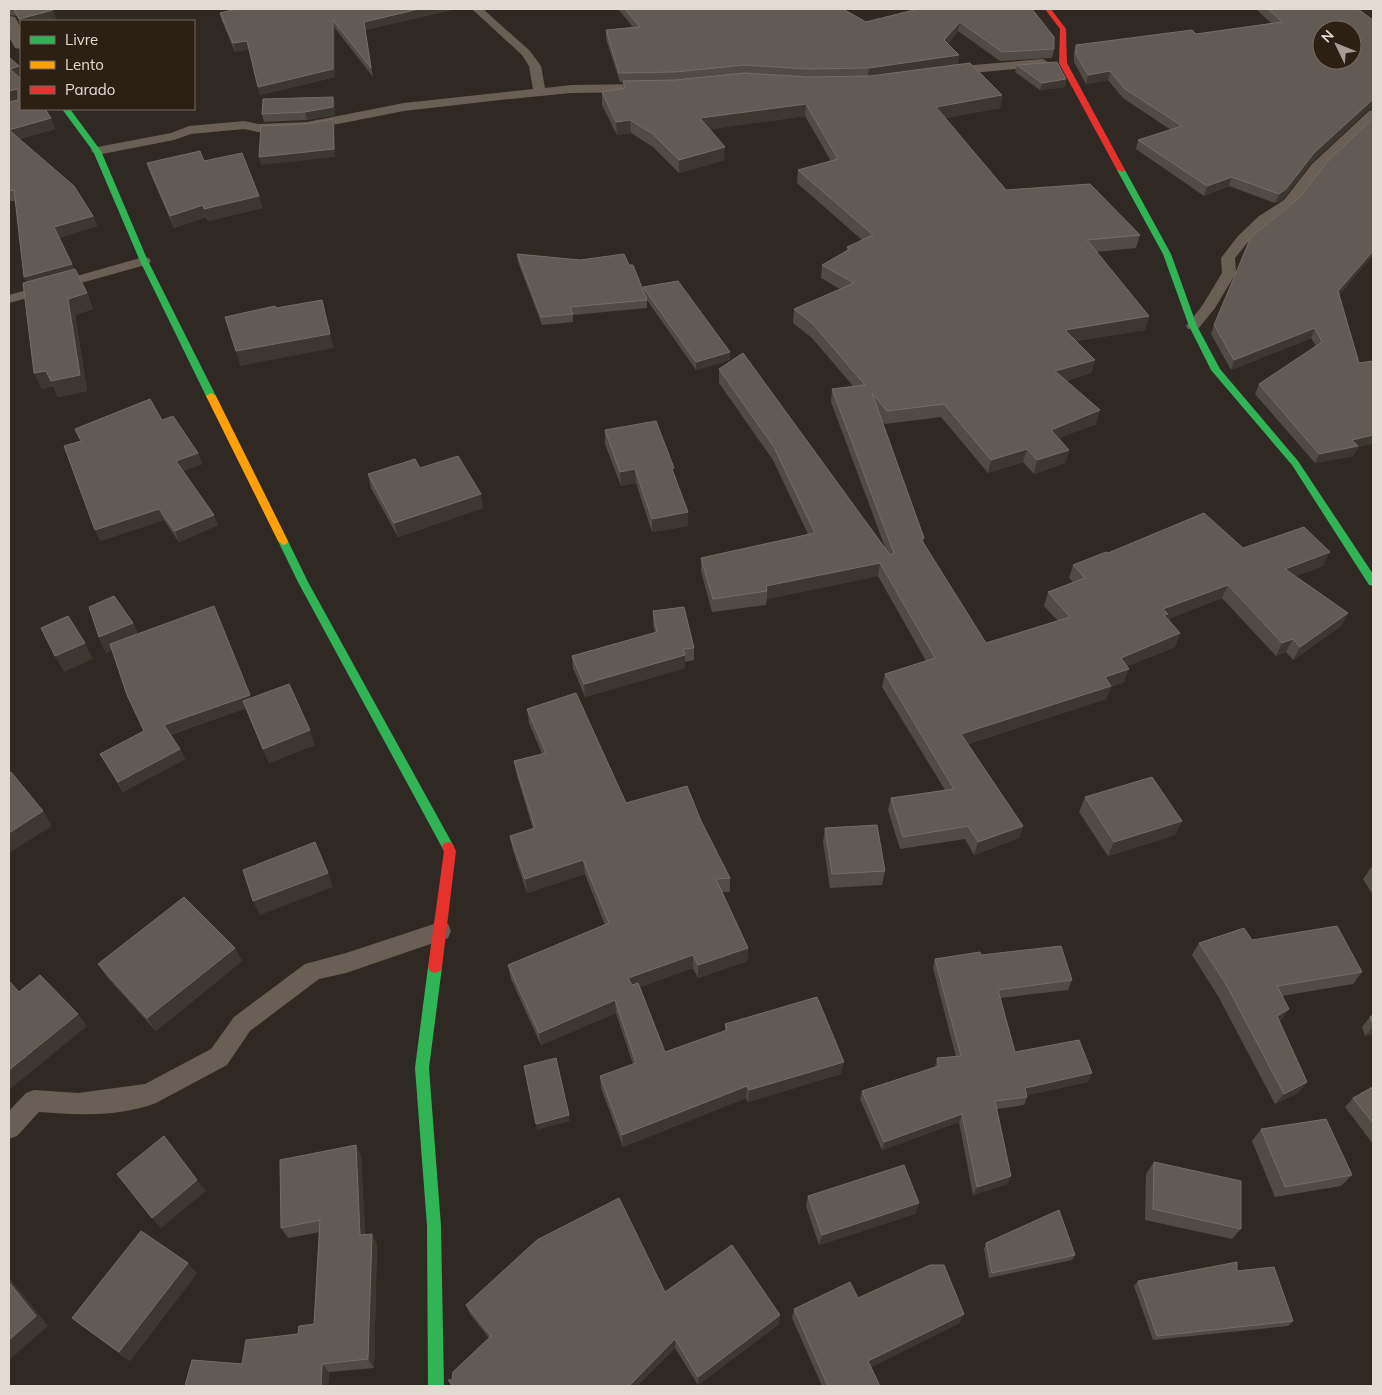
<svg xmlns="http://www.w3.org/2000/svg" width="1382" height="1395" font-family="Mulish,sans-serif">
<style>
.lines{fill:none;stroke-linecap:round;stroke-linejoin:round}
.lane{fill:#6a5f55;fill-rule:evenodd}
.street{fill:#6a5f55;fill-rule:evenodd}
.fast{fill:#30b455;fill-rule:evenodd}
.slow{fill:#ff9f0a;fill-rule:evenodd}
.jam{fill:#e5322d;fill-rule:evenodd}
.wall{fill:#514b46}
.shaded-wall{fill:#3d3731}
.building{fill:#615a55;stroke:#756e68;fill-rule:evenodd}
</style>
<rect width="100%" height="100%" fill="#302923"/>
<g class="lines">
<!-- lane -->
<path class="lane" d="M472 9H483L530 51 541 66 545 88 571 85 644 84 650 88 644 92 571 93 500 100 404 111 307 130 258 132 244 129 191 134 174 140 97 155 91 151 92 148 171 133 189 126 244 121 258 124 307 122 404 103 533 89 529 66 522 55Z
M1043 59 1049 63 1047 66 950 75 944 71 950 67Z
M1373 110V121L1322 170 1294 206 1269 222 1248 242 1235 258 1236 273 1215 308 1198 329H1188L1186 326 1202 306 1222 273 1221 258 1238 236 1259 216 1284 200 1312 164 1369 111Z
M144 257 149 258 151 261 149 264 9 303V295Z
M440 922 448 924 451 931 448 938 346 973 319 979 250 1031 227 1065 156 1103C120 1117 77 1115 39 1112L17 1136 9 1139V1111L26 1093 34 1090 78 1093 145 1084 211 1049 234 1017 305 964 346 953Z"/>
<!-- street -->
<path class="street" d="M9 16 15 17 21 28V49L15 48 9 37Z"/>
<!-- fast -->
<path class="fast" d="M62 109H70L101 151 148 261 216 396 214 398H208L206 396 140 261 93 151Z
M1118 168 1125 170 1171 254 1197 326 1220 369 1298 461 1373 574V586L1369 585 1292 465 1211 370 1189 326 1163 254 1117 170Z
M283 537 288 541 308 582 452 843 454 847 452 851 448 852 444 851 298 582 278 541Z
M435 961 440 963 442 967 429 1068 441 1226 444 1386H428L427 1226 415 1068 428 967 430 963Z"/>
<!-- slow -->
<path class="slow" d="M211 393 216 396 288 541 287 544 283 545 278 541 206 396Z"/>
<!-- jam -->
<path class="jam" d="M1045 9H1051L1066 29 1067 63 1125 170 1124 172 1117 170 1059 63 1060 29Z
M448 842 452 843 456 851 442 967 440 971 435 973 430 971 428 967 444 851 442 847 444 843Z"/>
</g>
<!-- wall -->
<path class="wall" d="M9 9H52L56 20 53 21H21V26L17 16 9 15Z
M456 9 365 30 373 77 335 28V77L260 95 249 49 235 52 222 21 220 13Z
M618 9H843L866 22 918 9 1054 49 1052 58 1000 61 958 31 948 44 959 55 958 64 1002 95 1000 108 945 118 1006 190 1140 235 1136 248 1096 252 1149 316 1145 330 1076 341 1095 360 1091 373 1066 381 1096 424 1059 438 1069 450 1065 463 1034 474 1023 462 988 473 941 417 885 424 881 420 924 538 923 543 986 643 1058 621 1044 606 1048 592 1073 582 1069 578 1073 565 1108 553 1243 548 1323 566 1295 576 1348 613 1341 626 1293 660 1286 652 1276 656 1222 598 1168 619 1180 633 1175 647 1127 666 1124 682 1111 687 1106 699 968 744 1023 826 1019 838 974 855 965 839 900 849 888 810 891 798 945 790 882 687 885 674 926 661 878 576 767 599 766 605 712 612 701 571V558L808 534 773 460 719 383V369L885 547 831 402 832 389 853 386 812 338 793 323 794 309 840 289 821 278 822 265 847 251V247L862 240 797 183 798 170 831 161 805 116 710 129 724 160 679 173 653 147 631 133 617 135 602 105V92L623 89V82H620L606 39V30L633 27Z
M1256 9H1358L1368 110 1311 163 1283 199 1275 203 1229 186 1204 196 1136 149 1138 140 1171 130 1123 98 1108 80 1086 84 1074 62V53L1076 45 1196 34 1271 23Z
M9 57 20 77 55 129 19 139 93 216 97 226 59 238 74 269 87 293 93 309 75 315 87 391 58 397 53 386 42 389 34 373 27 282 15 201H9Z
M1017 65 1066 79 1065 87 1040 90 1015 72Z
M333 97 335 105V115L307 120 264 122 262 114Z
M1373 118V255L1339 295 1358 447 1353 456 1315 463 1255 394 1259 384 1316 346 1311 338 1231 370 1211 334 1214 325 1299 198Z
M204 161 259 196 262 208 208 221 206 217 174 228 151 175 147 163Z
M517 254 629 265 643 291V287L730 360 696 370 647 300V308L573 315V322L542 325 518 262Z
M162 420 198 453 202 464 183 471 218 525 179 542 164 520 100 541 81 442 75 429Z
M605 430 675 476 688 526 652 532 636 483 621 486 605 444Z
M420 468 483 508 398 537 371 488 368 474Z
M653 611 694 648V660L685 662V668L585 697 573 668 572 656 655 633 653 624Z
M133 623 138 634 251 698 315 745 269 763 246 708 170 735 180 749 185 759 123 792 100 754 144 731 112 650 106 653 99 637Z
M527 709 626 803 701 821 730 878V892H722L748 948 747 961 698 978 693 968 640 987 665 1052 725 1031V1024L841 1074 748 1102 746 1098 623 1147 601 1088 600 1076 633 1064 616 1013 541 1045 511 979 508 965 605 925 585 874 527 893 513 851 510 836 533 829 517 776 514 761 542 754 529 723Z
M1085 797 1175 835 1108 856 1079 812Z
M825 828 885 871 882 885 830 888 823 842Z
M1373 865V895L1363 879Z
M1252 940 1362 972 1353 984 1282 996 1281 1021H1279L1307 1082 1298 1093 1275 1104 1218 996 1192 955 1199 943Z
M235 948 242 961 156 1031 107 977 98 964Z
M981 955 1072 980 1068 990 1000 998 1015 1052 1088 1082 1027 1095V1097L1024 1105 997 1109 1011 1176 1007 1184 973 1195 959 1122 882 1150 860 1099 862 1091 935 1067 937 1058 956 1057 933 968 935 959Z
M1373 1015V1034L1365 1036 1362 1027 1370 1017Z
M1373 1086V1144L1345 1107 1353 1098Z
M1261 1129 1352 1175 1341 1186 1275 1197 1252 1141Z
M356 1145 361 1156 365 1234 377 1244 374 1368 329 1372 328 1386H185L242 1364 298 1334 314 1324 320 1232 288 1238 281 1228Z
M1154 1162 1241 1229 1232 1239 1145 1220 1146 1174Z
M808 1196 919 1203 915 1214 819 1245 806 1206Z
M986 1243 1075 1255 1072 1260 989 1278 984 1249Z
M1237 1271 1293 1321 1288 1326 1153 1340 1134 1286 1138 1281Z
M197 1273 130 1361 83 1327 72 1318Z
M665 1292 779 1324 698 1385 675 1348 637 1386H451L448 1380H452L489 1338 470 1314 466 1305Z
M858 1298 964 1314 959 1323 871 1367 880 1386H822L792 1318 794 1309Z"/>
<!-- shaded-wall -->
<path class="shaded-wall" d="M419 9H456L365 30 373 77 364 22Z
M53 10 56 20 53 21H21V25L19 19Z
M333 20 335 28V77L260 95 258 87Z
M960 22 958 31 943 49 944 40Z
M247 41 249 49 235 52 233 43Z
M959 55 958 64 868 77 869 68Z
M19 66 21 72V77L14 79 10 69Z
M1110 71 1108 80 1086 84 1088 75Z
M1066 79 1065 87 1040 90 1042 83Z
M18 89 21 100 9 103V91Z
M1002 95 1000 108 934 120 936 107Z
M333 97 335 105V115L307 120 305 112Z
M1373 100V109L1368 110 1311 163 1283 199 1275 203 1279 194 1314 153 1371 101Z
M806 104 805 116 700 131V118Z
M51 118 55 129 13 140 9 130Z
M333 119 335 126V157L261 165 259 157Z
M630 120 631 133 617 135 616 122Z
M725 147 724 160 679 173V160Z
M1232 177 1229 186 1204 196 1207 186Z
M259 196 262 208 208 221 204 209Z
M203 205 206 217 174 228 170 216Z
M93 216 97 226 58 238 54 227Z
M1373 251V255L1334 301 1338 291Z
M72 264 76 274 29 287 24 277Z
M87 293 93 309 75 315 87 391 58 397 51 381 68 299Z
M1149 316 1145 330 1062 343 1065 330Z
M1315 328 1311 338 1231 370 1234 360Z
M330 334 334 348 240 366 236 351Z
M730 352V360L696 370V362Z
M1095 360 1091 373 1051 385 1055 371Z
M46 371 53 386 42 389 34 373Z
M1100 410 1096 424 1047 443 1051 430Z
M1373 435V444L1358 447 1353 456 1315 463 1319 454 1352 440Z
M1027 449 1023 462 988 473 991 460Z
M1069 450 1065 463 1034 474 1037 460Z
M198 453 202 464 180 472 176 461Z
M635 469 636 483 621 486 620 472Z
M481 494 483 508 398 537 394 523Z
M159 509 164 520 100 541 95 530Z
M688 512V526L652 532V519Z
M214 515 218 525 179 542 175 531Z
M1330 552 1323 566 1279 582 1285 569Z
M880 563 878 576 767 599V591L766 586Z
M1228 585 1222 598 1165 620 1163 609Z
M1348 613 1341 626 1293 660 1300 647Z
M133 623 140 638 106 653 99 637Z
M1180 633 1175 647 1116 671 1121 658Z
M1293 639 1286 652 1276 656 1282 643Z
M85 643 93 659 64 672 55 656Z
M685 655V668L585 697 584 684Z
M1129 669 1124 682 1111 687 1106 699 958 747 961 734 1105 677Z
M250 695 254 705 168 735 164 725Z
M310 730 315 745 269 763 263 749Z
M180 749 185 759 123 792 118 782Z
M43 811 52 826 9 853V833Z
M1182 821 1175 835 1108 856 1114 842Z
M1023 826 1019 838 974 855 978 842Z
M583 860 585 874 527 893 525 879Z
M328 873 333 887 260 915 253 901Z
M235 948 242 961 156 1031 147 1018Z
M748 948 747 961 698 978V965Z
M693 955V968L629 991 628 978Z
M615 1000 616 1013 541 1045 539 1033Z
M1289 1009 1281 1021 1269 1028 1277 1016Z
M78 1014 87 1026 9 1090V1070Z
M1373 1027V1034L1365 1036Z
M844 1062 841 1074 748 1102 749 1090Z
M1092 1073 1088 1082 1021 1096 1025 1088Z
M1307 1082 1298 1093 1275 1104 1284 1094Z
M747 1086 746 1098 623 1147 622 1135Z
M962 1114 959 1122 882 1150 884 1142Z
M569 1115 570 1121 537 1130 536 1124Z
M356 1145 361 1156 366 1245 360 1235Z
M1011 1176 1007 1184 973 1195 977 1187Z
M197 1180 206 1191 161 1228 152 1218Z
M919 1203 915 1214 819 1245 822 1235Z
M372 1234 377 1244 374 1368 368 1359Z
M188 1263 197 1273 130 1361 119 1352Z
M9 1278 12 1281 48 1326 9 1360Z
M964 1314 959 1323 865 1370 868 1361Z
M780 1315 779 1324 698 1385V1377Z
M675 1339V1348L637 1386H629Z
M322 1364 329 1372 328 1386H321Z"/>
<!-- building -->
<path class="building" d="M14 9H52L53 10 19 19Z
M236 9H419L364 22 371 68 333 20V69L258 87 247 41 233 43 220 13Z
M625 9H843L866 22 918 9H1032L1054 37V49L1002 52 960 22 944 40 959 55 869 68 808 69 744 65 675 72 619 73 606 30 640 27Z
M1268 9H1358L1373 20V100L1371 101 1314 153 1286 189 1279 194 1232 177 1207 186 1138 140 1182 126 1125 89 1110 71 1088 75 1076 54V45L1192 30 1196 34 1282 22ZM1322 30H1352V60H1322Z
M9 57 19 66 10 69 21 79V109H45L51 118 9 130 74 186 93 216 54 227 72 264 24 277 14 190 9 191V102L18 100V89L9 91Z
M1057 62 1066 79 1042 83 1017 65Z
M970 63 1002 95 936 107 1006 190 1090 184 1140 235 1087 240 1149 316 1065 330 1095 360 1055 371 1100 410 1051 430 1069 450 1037 460 1027 449 991 460 944 404 887 411 872 393 924 538 921 539 986 643 1070 617 1048 592 1085 578 1073 565 1106 552 1108 553 1204 513 1243 548 1304 527 1330 552 1285 569 1348 613 1300 647 1293 639 1282 643 1228 585 1163 609 1168 614 1164 615 1180 633 1121 658 1129 669 1105 677 1111 686 961 734 1023 826 978 842 968 826 903 837 891 798 954 789 885 674 935 658 880 563 766 586 767 591 713 599 701 558 815 533 774 447 719 369 743 353 890 555 894 553 832 389 865 385 813 324 794 309 854 283 822 265 850 249 847 247 873 235 798 170 838 159 806 104 700 118 725 147 679 160 653 134 630 120 616 122 602 92 625 88 623 81 675 80 744 73 808 77 870 76Z
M333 97V107L305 112 262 114 263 99Z
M1373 118V251L1338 291 1359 363 1373 361V435L1352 440 1358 446 1319 454 1259 384 1322 342 1315 328 1234 360 1214 325 1251 237 1299 198 1327 162Z
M333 119 334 149 259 157 261 126 305 124Z
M200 151 204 161 242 153 259 196 204 209 203 205 170 216 147 163Z
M517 254 580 260 624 254 629 265H633L647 300 570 307 573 314 541 317Z
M75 269 87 293 68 299 80 375 51 381 46 371 34 373 23 283Z
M678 281 730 352 696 362 643 287Z
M322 300 330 334 236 351 225 317 275 306 276 308Z
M150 399 162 420 173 416 198 453 176 461 214 515 175 531 159 509 95 530 64 446 81 441 75 429Z
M656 421 674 468 672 469 688 512 652 519 635 469 620 472 605 430Z
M458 456 481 494 394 523 368 474 415 459 420 468Z
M114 596 133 623 99 637 89 607Z
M214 606 250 695 164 725 180 749 118 782 100 754 144 731 127 695 110 644Z
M684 607 694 648 683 649 685 655 584 684 572 656 657 632 653 611Z
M68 616 85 643 55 656 41 628Z
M289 684 310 730 263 749 243 701Z
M576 693 626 803 687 786 701 821 730 878 716 879 748 948 698 965 693 955 628 978 632 985 638 983 665 1052 727 1030 725 1024 817 997 844 1062 749 1090 747 1086 622 1135 600 1076 636 1063 615 1000 539 1033 508 965 609 923 583 860 525 879 510 836 535 828 514 761 546 753 527 709Z
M11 772 43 811 9 833V773Z
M1152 777 1182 821 1114 842 1085 797Z
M877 825 885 871 832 874 825 828Z
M315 842 328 873 253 901 243 870Z
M184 897 235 948 147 1018 98 964Z
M1337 926 1362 972 1277 986 1289 1009 1277 1016 1307 1082 1284 1094 1226 984 1199 943 1244 928 1252 940Z
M1061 946 1072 980 998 990 1015 1052 1079 1040 1092 1073 1025 1088 1027 1097 995 1101 1011 1176 977 1187 962 1114 884 1142 862 1091 939 1066 937 1058 961 1056 935 959 980 952 981 955Z
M40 975 78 1014 9 1070V981L19 992Z
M1373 1015V1024L1370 1017Z
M556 1058 569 1115 536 1124 524 1066Z
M1373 1087V1123L1353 1098Z
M1326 1119 1352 1175 1285 1187 1261 1129Z
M164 1136 197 1180 152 1218 117 1174Z
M356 1145 360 1235 372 1234 368 1359 322 1364 321 1386H185L192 1360 242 1364 246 1340 298 1334 299 1326 314 1324 320 1220 281 1228 280 1160Z
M1154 1162 1241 1181V1229L1153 1209Z
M904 1165 919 1203 822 1235 808 1196Z
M619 1198 665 1292 732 1245 780 1315 698 1377 675 1339 629 1386H453L448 1380H452L453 1372 491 1336 466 1305 537 1240Z
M1059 1210 1075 1255 992 1273 986 1243Z
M141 1231 188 1263 119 1352 72 1318Z
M1237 1262V1271L1274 1267 1293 1321 1157 1336 1138 1281Z
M930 1265H944L964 1314 868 1361 880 1386H828L794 1309 850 1282 858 1298Z
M9 1282 36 1316 9 1340Z"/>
<!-- border -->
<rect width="1382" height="1395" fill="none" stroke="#e3dad2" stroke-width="20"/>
<!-- legend -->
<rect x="20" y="20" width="175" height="90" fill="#2c1f14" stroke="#756a60"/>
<rect x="30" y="36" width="25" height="8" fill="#30b455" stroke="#756a60"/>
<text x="65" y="45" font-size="15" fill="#e3dad2">Livre</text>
<rect x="30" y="61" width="25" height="8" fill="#ff9f0a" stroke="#756a60"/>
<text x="65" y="70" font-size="15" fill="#e3dad2">Lento</text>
<rect x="30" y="86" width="25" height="8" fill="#e5322d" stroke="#756a60"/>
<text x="65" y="95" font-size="15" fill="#e3dad2">Parado</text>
<!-- north arrow -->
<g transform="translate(1337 45) rotate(313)"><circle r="24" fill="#2c1f14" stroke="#756a60"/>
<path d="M0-4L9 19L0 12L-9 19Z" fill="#a49c95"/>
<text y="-8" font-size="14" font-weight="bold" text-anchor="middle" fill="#e3dad2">N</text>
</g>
</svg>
